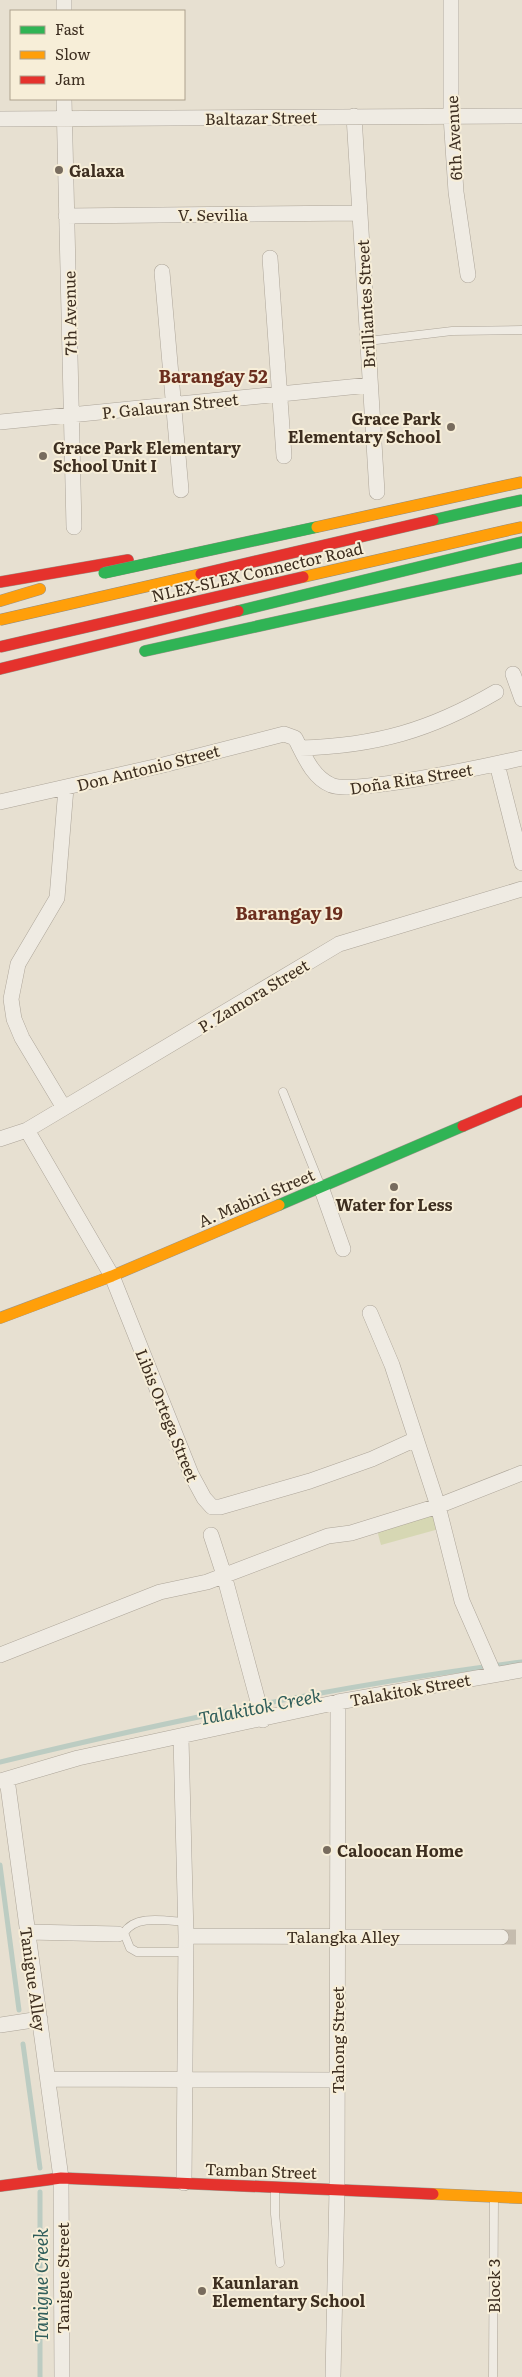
<svg xmlns="http://www.w3.org/2000/svg" width="522" height="2377" font-family="Literata,serif">
<style>
.green{fill:#d6d7b3}
.lines{fill:none;stroke-linecap:round;stroke-linejoin:round}
.stream{stroke:#bcccc2;stroke-width:5}
.street-tunnel{stroke:#c5bcae;stroke-width:15;stroke-dasharray:15 8;stroke-linecap:butt}
.lane-casing{stroke:#ada599;stroke-width:9}
.street-casing{stroke:#ada599;stroke-width:16}
.fast-casing{stroke:#9c958a;stroke-width:12}
.slow-casing{stroke:#9c958a;stroke-width:12}
.jam-casing{stroke:#9c958a;stroke-width:12}
.lane{stroke:#efebe3;stroke-width:8}
.street{stroke:#efebe3;stroke-width:15}
.fast{stroke:#30b455;stroke-width:11}
.slow{stroke:#ff9f0a;stroke-width:11}
.jam{stroke:#e5322d;stroke-width:11}
.fast-bridge-casing{stroke:#928b80;stroke-width:12;stroke-linecap:butt}
.slow-bridge-casing{stroke:#928b80;stroke-width:12;stroke-linecap:butt}
.jam-bridge-casing{stroke:#928b80;stroke-width:12;stroke-linecap:butt}
.fast-bridge{stroke:#30b455;stroke-width:11}
.slow-bridge{stroke:#ff9f0a;stroke-width:11}
.jam-bridge{stroke:#e5322d;stroke-width:11}
.poi-dot{fill:#786c5e;stroke:#f7eed8;stroke-width:2}
.labels{text-anchor:middle;dominant-baseline:central;stroke-width:4;stroke-linejoin:round;paint-order:stroke}
.street-label{font-size:16px;fill:#3d2e20;stroke:#f7eed8}
.poi-label{font-size:16px;font-weight:bold;fill:#3d2e20;stroke:#f7eed8;text-anchor:start}
.neighbourhood-label{font-size:18px;font-weight:bold;fill:#6b2e1e;stroke:#f7eed8}
.water-label{font-size:18px;font-style:italic;fill:#2f5d5a;stroke:#f7eed8}
</style>
<rect width="100%" height="100%" fill="#e7e0d1"/>
<!-- green -->
<path class="green" d="M432 1503 439 1529 381 1545 374 1519Z"/>
<g class="lines">
<!-- stream -->
<path class="stream" d="M0 1762C172 1720 346 1684 522 1662
M0 1865 19 2010
M23 2044 40 2168
M40 2192V2377"/>
<!-- street-tunnel -->
<path class="street-tunnel" d="M501 1937H522"/>
<!-- lane casing -->
<g class="lane-casing">
<path id="lane" d="M368 341 452 331 522 330
M283 1092 321 1187
M124 1933C135 1914 166 1921 186 1922
M119 1934 124 1933 130 1948 137 1952H186
M275 2189V2214L280 2263
M493 2377 494 2197"/>
</g>
<!-- street casing -->
<g class="street-casing">
<path id="street" d="M451 0V116L456 192 468 275
M64 11V0
M64 99 74 527
M354 116 377 492
M0 119 522 116
M66 216 360 213
M270 258 284 456
M162 272 181 490
M0 422 370 385
M513 674 522 699
M300 748C376 746 431 730 496 692
M497 764 522 863
M0 802 163 765 284 734 295 738C304 755 312 777 331 785 353 795 492 765 522 758
M64 1108 22 1038 14 1019 11 999 18 964 57 898 66 788
M27 1130 112 1276 191 1474 204 1498 212 1507H220L310 1481 372 1459 416 1439
M0 1139 27 1130 339 944 522 889
M321 1187 343 1249
M370 1313 392 1365 438 1506 462 1601 494 1674
M211 1535 224 1575 263 1720
M0 1655 160 1592 207 1582 328 1536 351 1533 438 1506 522 1473
M181 1738 186 1936 184 2183
M7 1779 61 2178 62 2377
M0 1781 78 1758 338 1702 522 1670
M28 1932 118 1934
M186 1936 501 1937
M0 2025 40 2019
M48 2079 337 2080
M333 2377 337 2189 338 1702"/>
</g>
<!-- fast casing -->
<g class="fast-casing">
<path id="fast" d="M238 611 522 542
M145 651 522 568
M279 1205 463 1126"/>
</g>
<!-- slow casing -->
<g class="slow-casing">
<path id="slow" d="M0 601 40 589
M0 1318 112 1276 279 1205
M433 2194 522 2198"/>
</g>
<!-- jam casing -->
<g class="jam-casing">
<path id="jam" d="M0 582 128 560
M0 669 238 611
M463 1126 522 1101
M0 2186 61 2178 433 2194"/>
</g>
<!-- lane -->
<use href="#lane" class="lane"/>
<!-- street -->
<use href="#street" class="street"/>
<!-- fast -->
<use href="#fast" class="fast"/>
<!-- slow -->
<use href="#slow" class="slow"/>
<!-- jam -->
<use href="#jam" class="jam"/>
<!-- fast-bridge casing -->
<g class="fast-bridge-casing">
<path id="fast-bridge" d="M433 520 522 500
M104 573 317 527"/>
</g>
<!-- slow-bridge casing -->
<g class="slow-bridge-casing">
<path id="slow-bridge" d="M317 527 522 482
M303 577 522 527
M0 620 201 574"/>
</g>
<!-- jam-bridge casing -->
<g class="jam-bridge-casing">
<path id="jam-bridge" d="M201 574 433 520
M0 647 303 577"/>
</g>
<!-- fast-bridge -->
<use href="#fast-bridge" class="fast-bridge"/>
<!-- slow-bridge -->
<use href="#slow-bridge" class="slow-bridge"/>
<!-- jam-bridge -->
<use href="#jam-bridge" class="jam-bridge"/>
</g>
<!-- markers -->
<g class="poi-dot">
<circle cx="59" cy="170" r="5"/>
<circle cx="451" cy="427" r="5"/>
<circle cx="43" cy="456" r="5"/>
<circle cx="394" cy="1187" r="5"/>
<circle cx="327" cy="1850" r="5"/>
<circle cx="202" cy="2291" r="5"/>
</g>
<g class="labels">
<!-- street labels -->
<g class="street-label">
<text transform="translate(261 117) rotate(-1)">Baltazar Street</text>
<text transform="translate(453 138) rotate(-93)">6th Avenue</text>
<text x="213" y="214">V. Sevilia</text>
<text transform="translate(365 304) rotate(-93)">Brilliantes Street</text>
<text transform="translate(69 313) rotate(-91)">7th Avenue</text>
<text transform="translate(170 405) rotate(-6)">P. Galauran Street</text>
<text transform="translate(257 571) rotate(-13)">NLEX-SLEX Connector Road</text>
<text transform="translate(148 767) rotate(-14)">Don Antonio Street</text>
<text transform="translate(411 778) rotate(-9)">Doña Rita Street</text>
<text transform="translate(253 995) rotate(-31)">P. Zamora Street</text>
<text transform="translate(256 1197) rotate(-23)">A. Mabini Street</text>
<text transform="translate(168 1415) rotate(68)">Libis Ortega Street</text>
<text transform="translate(410 1689) rotate(-10)">Talakitok Street</text>
<text x="343" y="1936">Talangka Alley</text>
<text transform="translate(34 1979) rotate(82)">Tanigue Alley</text>
<text transform="translate(337 2040) rotate(-90)">Tahong Street</text>
<text transform="translate(261 2170) rotate(2)">Tamban Street</text>
<text transform="translate(62 2278) rotate(-90)">Tanigue Street</text>
<text transform="translate(493 2286) rotate(-90)">Block 3</text>
</g>
<!-- poi labels -->
<g class="poi-label">
<text x="69" y="170">Galaxa</text>
<text x="441" y="418" text-anchor="end">Grace Park<tspan x="441" dy="18">Elementary School</tspan></text>
<text x="53" y="447">Grace Park Elementary<tspan x="53" dy="18">School Unit I</tspan></text>
<text x="394" y="1204" text-anchor="middle">Water for Less</text>
<text x="337" y="1850">Caloocan Home</text>
<text x="212" y="2282">Kaunlaran<tspan x="212" dy="18">Elementary School</tspan></text>
</g>
<!-- neighbourhood labels -->
<g class="neighbourhood-label">
<text x="213" y="375">Barangay 52</text>
<text x="289" y="912">Barangay 19</text>
</g>
<!-- water labels -->
<g class="water-label">
<text transform="translate(260 1706) rotate(-11)">Talakitok Creek</text>
<text transform="translate(40 2285) rotate(-90)">Tanigue Creek</text>
</g>
</g>
<!-- legend -->
<rect x="10" y="10" width="175" height="90" fill="#f7eed8" stroke="#ada18e"/>
<rect x="20" y="26" width="25" height="8" fill="#30b455" stroke="#ada18e"/>
<text x="55" y="35" font-size="15" fill="#3d2e20">Fast</text>
<rect x="20" y="51" width="25" height="8" fill="#ff9f0a" stroke="#ada18e"/>
<text x="55" y="60" font-size="15" fill="#3d2e20">Slow</text>
<rect x="20" y="76" width="25" height="8" fill="#e5322d" stroke="#ada18e"/>
<text x="55" y="85" font-size="15" fill="#3d2e20">Jam</text>
</svg>
